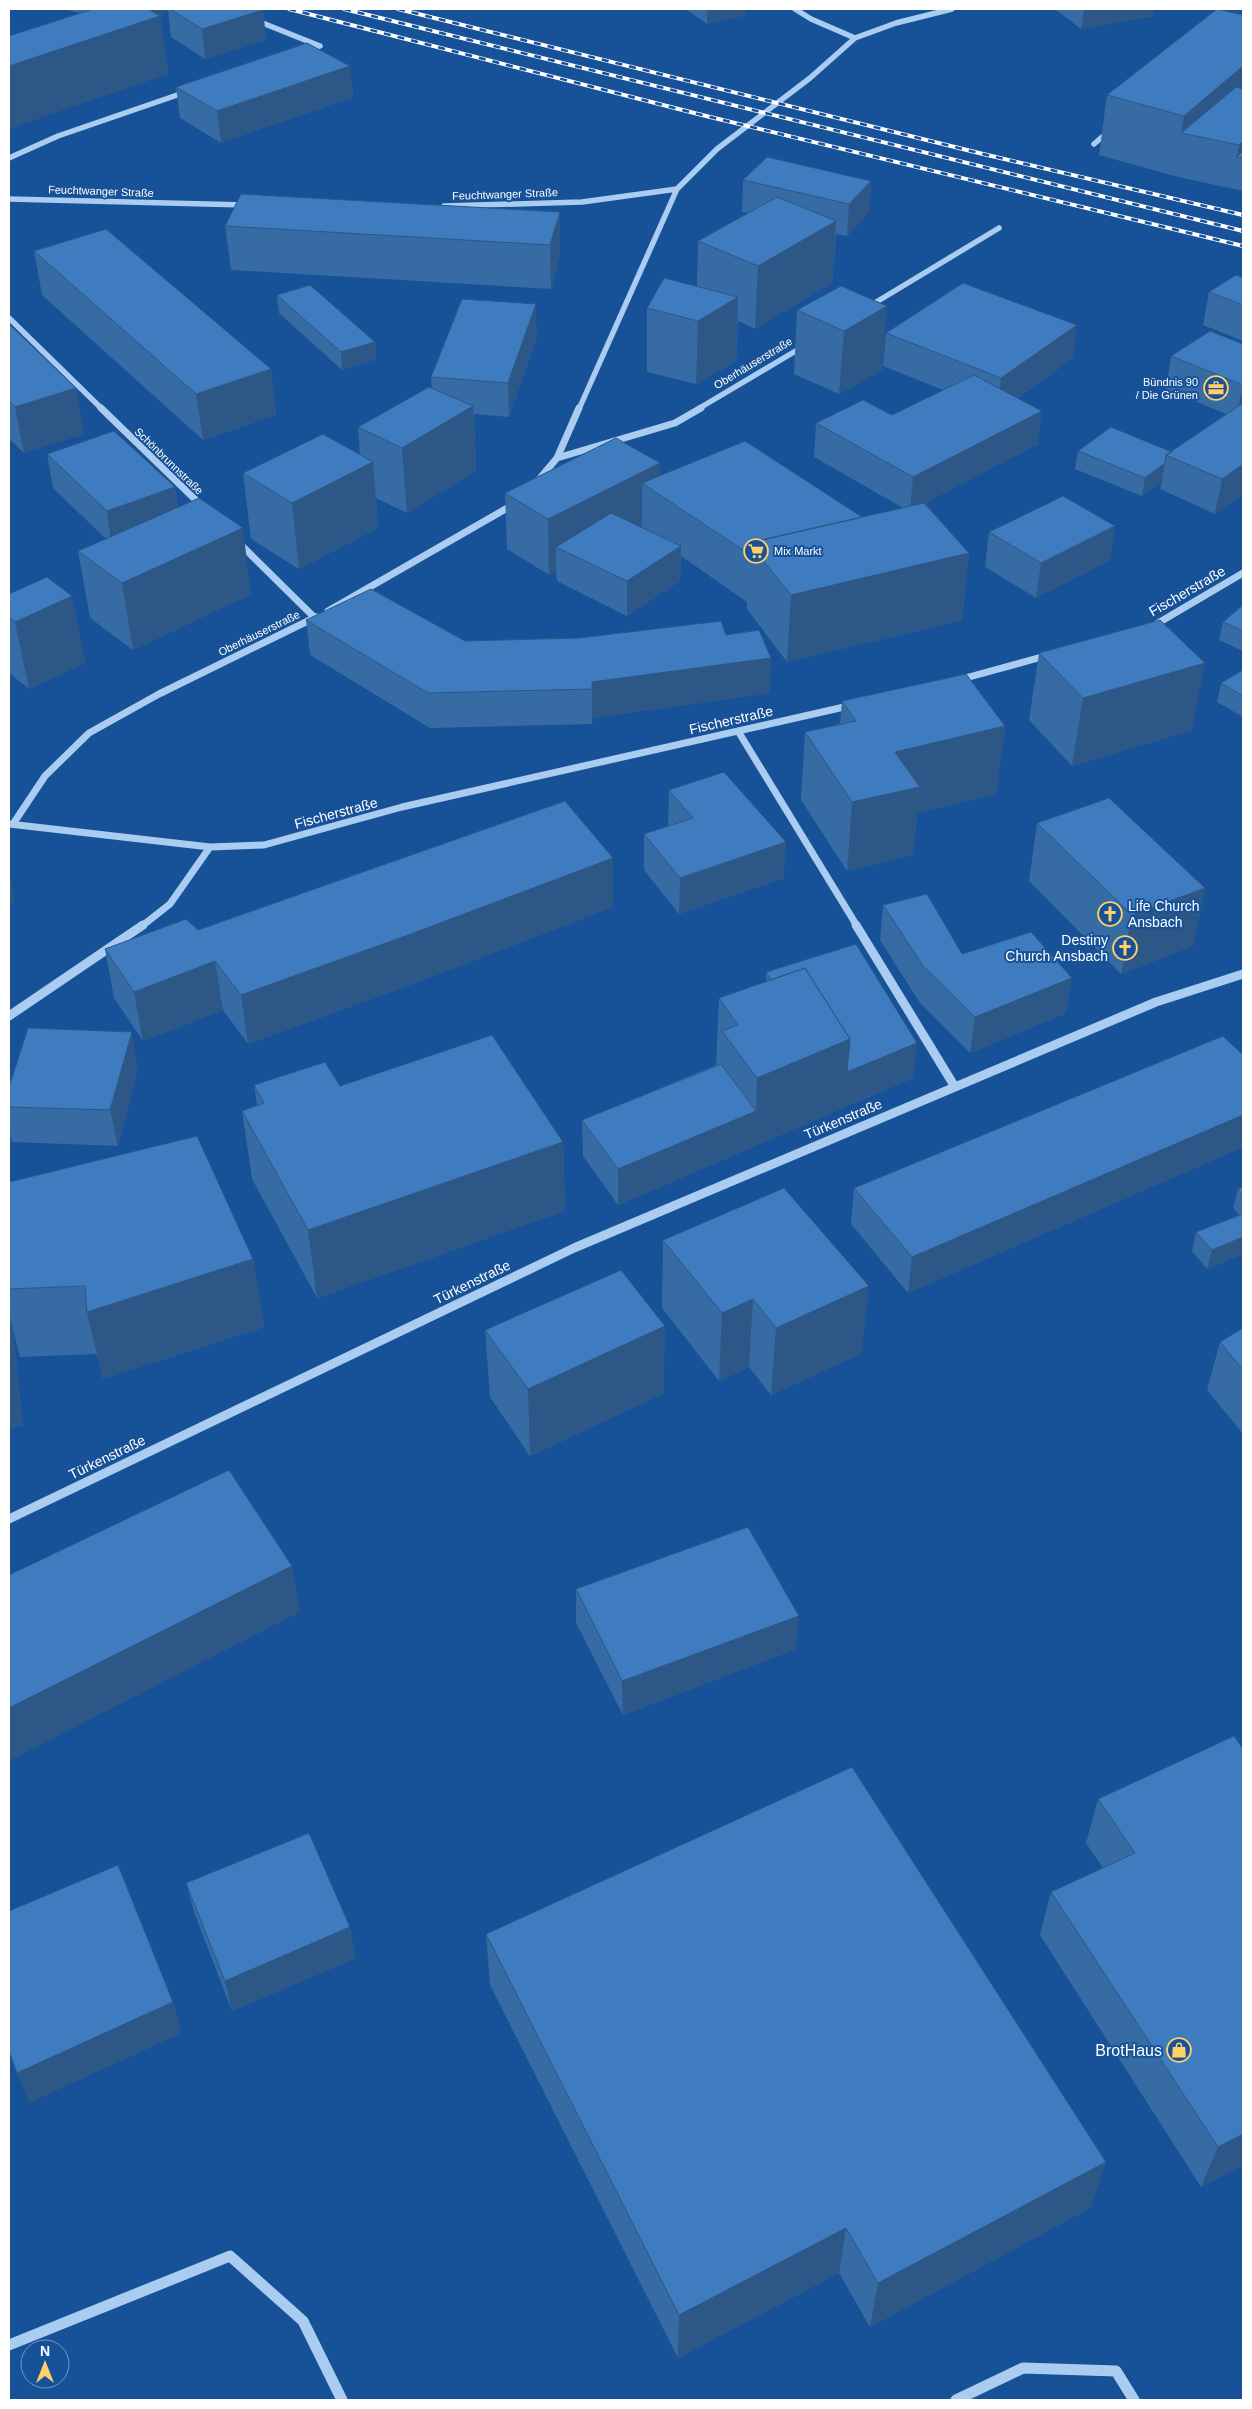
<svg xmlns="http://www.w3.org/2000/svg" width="1252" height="2409" font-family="Arial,sans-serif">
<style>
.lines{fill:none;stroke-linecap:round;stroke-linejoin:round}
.minor-far3{stroke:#aaccf1;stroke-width:5.5}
.minor-far2{stroke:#aaccf1;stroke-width:7}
.minor-far1{stroke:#aaccf1;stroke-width:9}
.minor{stroke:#aaccf1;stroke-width:11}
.rail-casing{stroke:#fff;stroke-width:4}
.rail{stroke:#175298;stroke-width:2.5;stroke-dasharray:7;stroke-linecap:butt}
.wall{fill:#366ba4}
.shaded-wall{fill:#2c5786}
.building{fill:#3f7cbf;stroke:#2c5786}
.labels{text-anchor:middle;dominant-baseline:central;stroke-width:4;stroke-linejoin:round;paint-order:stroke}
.far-street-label{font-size:11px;fill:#fff;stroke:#175298}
.far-poi-label{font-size:11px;fill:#fff;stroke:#175298;text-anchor:end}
.street-label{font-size:14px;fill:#fff;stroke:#175298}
.poi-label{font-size:14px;fill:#fff;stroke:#175298;text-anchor:start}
.near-poi-label{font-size:16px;fill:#fff;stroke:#175298;text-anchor:end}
</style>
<rect width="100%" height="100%" fill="#175298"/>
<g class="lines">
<!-- minor-far3 -->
<path class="minor-far3" d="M795 9 811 19 855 38
M255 20 320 46
M305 51 320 46
M1094 144 1109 131
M9 158 58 136 186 92
M9 199 246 205
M444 206 582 202 677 189 717 149 810 78 855 38 896 23 952 9
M868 307 999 228
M9 318 102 409
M579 409 677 189
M698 409 804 346"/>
<!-- minor-far2 -->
<path class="minor-far2" d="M101 408 203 507
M557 458 675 423 701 408
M536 483 557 458 579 408
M239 543 315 618
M328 611 516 503
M1153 626 1243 573
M958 680 1049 655
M738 731 857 926
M9 824 210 847 264 845 402 807 853 705
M13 824 45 776 89 733 159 694 316 617
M142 926 170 904 210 847"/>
<!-- minor-far1 -->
<path class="minor-far1" d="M856 925 955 1087
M9 1016 143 925
M9 1519 574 1248 1156 1002 1243 974"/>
<!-- minor -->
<path class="minor" d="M9 2345 230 2256 303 2321 342 2400
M956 2400 1023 2368 1116 2371 1134 2400"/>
<!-- rail casing -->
<g class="rail-casing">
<path id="rail" d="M289 9 702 115 1243 246
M344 9 1243 231
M398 9 983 154 1243 215"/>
</g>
<!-- rail -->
<use href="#rail" class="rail"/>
</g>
<!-- wall -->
<path class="wall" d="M64 9H261L263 10 266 40 205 59 171 37 168 11 160 16 168 74 80 13Z
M686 9H746V15L707 24Z
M1055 9H1154L1153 16 1081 29Z
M1243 10V191L1174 176 1099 155 1107 95 1242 15Z
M350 66 353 97 221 143 180 118 176 87Z
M743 180 871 181 869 212 847 236 836 234 832 283 755 329 738 321 736 361 696 384 647 372V308L697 286 698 241 748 213 742 212Z
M560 212V256L551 289 231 270 225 226Z
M34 251 271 369 276 415 203 440 42 295Z
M1243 278V341L1203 325 1209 292Z
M277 295 375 342 376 359 342 370 279 313Z
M887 306 882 370 839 394 794 374 797 310Z
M9 324 76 388 84 434 24 453 9 439Z
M886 333 1073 358 1017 398 1038 444 925 503 969 553 962 620 787 662 747 609V602L681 556 680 581 627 616 557 581 556 572 549 575 507 549 505 493 660 463V476L862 517 903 508 814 457 816 423 892 415 943 390 883 366Z
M537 337 509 417 474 414 476 471 407 513 376 498 378 528 299 569 251 539 243 473 360 455 358 427 432 388 431 377Z
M1243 344V494L1215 514 1160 489 1162 481 1142 496 1075 469 1078 451 1172 452 1226 414 1166 389 1171 356Z
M47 454 175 487 178 507 251 594 133 650 90 618 78 551 106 539 53 488Z
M1115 526 1110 560 1036 598 985 567 989 532Z
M9 594 72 596 85 663 29 689 9 673Z
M1243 605V651L1219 640 1223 622Z
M306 620 465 641 726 635 771 658 769 693 593 718 592 724 430 728 310 655Z
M1039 653 1192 730 1072 766 1029 720Z
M1243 670V717L1217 702 1221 683Z
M842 701 1005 726 996 794 917 813 913 855 847 871 801 800 805 732 840 724Z
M669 790 784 878 679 914 644 870V834L669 826 668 825Z
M1037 823 1205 888 1193 946 1121 974 1029 881Z
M883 905 962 954 1066 1013 970 1053 920 1003 880 940Z
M613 907 415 983 248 1044 223 1010 143 1041 114 998 105 949 198 930Z
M766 972 913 1078 618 1205 583 1156 582 1120 716 1065 719 998 766 982Z
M1243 1055V1147L908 1293 851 1224 854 1188Z
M138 1068 118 1146 12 1142 9 1131V1087Z
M254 1085 340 1086 563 1142 565 1211 317 1298 252 1179 242 1111 257 1105Z
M9 1182 253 1259 264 1327 103 1379 97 1354 20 1357 12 1325 23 1426 9 1428Z
M1243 1187V1254L1207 1269 1192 1251 1196 1232 1239 1215 1233 1208 1238 1189Z
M663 1240 862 1353 771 1395 749 1367 719 1381 662 1308Z
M1243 1328V1434L1207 1390 1220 1342Z
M485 1330 664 1393 530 1456 490 1397Z
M576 1589 796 1649 623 1715 576 1623Z
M1234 1736 1243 2165 1201 2187 1040 1935 1051 1892 1103 1868 1086 1843 1098 1799Z
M186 1883 356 1958 232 2011 195 1915Z
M486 1934 1106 2162 1090 2208 870 2327 839 2273 678 2358 490 1985Z"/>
<!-- shaded-wall -->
<path class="shaded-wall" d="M136 9H168V11L160 16 168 74 9 129V66Z
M707 9H746V15L707 24Z
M1084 9H1154L1153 16 1081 29Z
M263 10 266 40 205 59 202 29Z
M350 66 353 97 221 143 217 111Z
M1243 66V117L1181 133 1174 176 1184 116Z
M1243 141V158L1237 157 1231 189 1239 145Z
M871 181 869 212 847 236 849 204Z
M560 212V256L551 289 550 245Z
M836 221 832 283 755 329 758 266Z
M738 297 736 361 696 384 698 321Z
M536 304 537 337 509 417 508 383Z
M887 306 882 370 839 394 844 331Z
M1077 325 1073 358 997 411 1001 378Z
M375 342 376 359 342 370 341 352Z
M271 369 276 415 203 440 196 394Z
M1243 385V414L1236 419Z
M76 388 84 434 24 453 15 407Z
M473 406 476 471 407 513 402 448Z
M1042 411 1038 444 910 511 913 477Z
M373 462 378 528 299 569 292 503Z
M660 463V495L642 483V528L556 547V572L549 575 548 519Z
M1165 463 1162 481 1142 496 1145 478Z
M1243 464V494L1215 514 1222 479Z
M175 487 180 522 112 546 107 511Z
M1115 526 1110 560 1036 598 1041 563Z
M243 528 251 594 133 650 122 583Z
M681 546 680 581 627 616V581Z
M969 553 962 620 787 662 791 595Z
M72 596 85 663 29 689 15 622Z
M771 658 769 693 593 718 592 724V682Z
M1205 663 1192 730 1072 766 1083 698Z
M1005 726 996 794 917 813 913 855 847 871 852 802 895 752Z
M786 842 784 878 679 914 680 878Z
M613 858V907L415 983 248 1044 241 995Z
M9 872 15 900 9 907Z
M1205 888 1193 946 1121 974 1132 915Z
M215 961 223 1010 143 1041 134 992Z
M1072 978 1066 1013 970 1053 975 1017Z
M132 1032 138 1068 118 1146 110 1110Z
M850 1039 917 1043 913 1078 618 1205V1169L756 1111 757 1078Z
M1243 1115V1147L908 1293 912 1257Z
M563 1142 565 1211 317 1298 308 1230Z
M1243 1237V1254L1207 1269 1212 1250Z
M253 1259 264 1327 103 1379 87 1312Z
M869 1286 862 1353 771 1395 776 1328Z
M753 1299 749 1367 719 1381 722 1313Z
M9 1314 12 1325 23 1426 9 1428Z
M665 1326 664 1393 530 1456 528 1389Z
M292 1566 300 1612 9 1761V1708Z
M799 1616 796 1649 623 1715 622 1681Z
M350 1927 356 1958 232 2011 225 1981Z
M173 2002 182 2033 29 2103 17 2073Z
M1243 2134V2165L1201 2187 1218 2147Z
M1106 2162 1090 2208 870 2327 878 2283Z
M846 2228 839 2273 678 2358 679 2315Z"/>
<!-- building -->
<path class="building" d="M93 9H148L160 16 9 66V36Z
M170 9H261L263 10 202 29Z
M1217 9 1243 15V66L1184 116 1107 95Z
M307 43 350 66 217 111 176 87Z
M1236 87 1243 89V141L1239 145 1181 133Z
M1243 151V158L1237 157Z
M767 157 871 181 849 204 743 180Z
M241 194 560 212 550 245 225 226Z
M777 197 836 221 758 266 698 241Z
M106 229 271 369 196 394 34 251Z
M1236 275 1243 278V305L1209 292Z
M664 278 738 297 698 321 647 308Z
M963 283 1077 325 1001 378 886 333Z
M310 285 375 342 341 352 277 295Z
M841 286 887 306 844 331 797 310Z
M462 299 536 304 508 383 431 377Z
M9 324 76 388 15 407 9 401Z
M1210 331 1243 344V385L1171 356Z
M974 375 1042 411 913 477 816 423 863 400 892 415Z
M429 387 473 406 402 448 358 427Z
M1243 403V464L1222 479 1166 455Z
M1111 427 1172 452 1166 455 1165 463 1145 478 1078 451Z
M114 431 175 487 107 511 47 454Z
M323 434 373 462 292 503 243 473Z
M616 438 660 463 548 519 505 493Z
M745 441 862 517 749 543V554L642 483Z
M1063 496 1115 526 1041 563 989 532Z
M199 498 243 528 122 583 78 551Z
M924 503 969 553 791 595 749 543Z
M611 513 681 546 627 581 556 547Z
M47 577 72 596 15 622 9 617V594Z
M371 589 465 641 579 638 721 621 726 635 759 630 771 658 592 682V689L428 693 306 620Z
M1243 605V631L1223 622Z
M1160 620 1205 663 1083 698 1039 653Z
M1243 670V696L1221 683Z
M966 674 1005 726 895 752 920 787 852 802 805 732 856 721 842 701Z
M724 772 786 842 680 878 644 834 693 818 669 790Z
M1109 798 1205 888 1132 915 1037 823Z
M565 801 613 858 411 934 241 995 215 961 134 992 105 949 186 919 198 930Z
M927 894 962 954 1031 932 1072 978 975 1017 924 967 883 905Z
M856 944 917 1043 847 1072 850 1039 805 968 771 980 766 972Z
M805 968 850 1039 757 1078 722 1031 738 1025 719 998Z
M28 1028 132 1032 110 1110 9 1107V1087Z
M492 1035 563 1142 308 1230 242 1111 264 1103 254 1085 325 1062 340 1086Z
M1223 1036 1243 1055V1115L912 1257 854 1188Z
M721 1064 756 1111 618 1169 582 1120Z
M197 1136 253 1259 87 1312 85 1286 9 1289V1182Z
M1243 1187V1196L1238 1189Z
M784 1188 869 1286 776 1328 753 1299 722 1313 663 1240Z
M1243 1214V1237L1212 1250 1196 1232Z
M621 1270 665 1326 528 1389 485 1330Z
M1243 1328V1370L1220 1342Z
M229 1470 292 1566 9 1708V1575Z
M748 1527 799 1616 622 1681 576 1589Z
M1234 1736 1243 1749V2134L1218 2147 1051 1892 1135 1853 1098 1799Z
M852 1767 1106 2162 878 2283 846 2228 679 2315 486 1934Z
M309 1833 350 1927 225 1981 186 1883Z
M118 1865 173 2002 17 2073 9 2051V1911Z"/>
<!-- icons -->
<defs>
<g id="office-ring" transform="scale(1.25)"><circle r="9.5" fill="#175298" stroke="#ffd06a" stroke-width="1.5"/><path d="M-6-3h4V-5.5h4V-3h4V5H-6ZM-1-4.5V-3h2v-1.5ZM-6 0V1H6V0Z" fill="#ffd06a"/></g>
<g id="supermarket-ring" transform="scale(1.25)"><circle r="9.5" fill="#175298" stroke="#ffd06a" stroke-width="1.5"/><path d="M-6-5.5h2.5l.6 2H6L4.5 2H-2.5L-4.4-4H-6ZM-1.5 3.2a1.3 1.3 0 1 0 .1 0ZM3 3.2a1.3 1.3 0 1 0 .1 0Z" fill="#ffd06a"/></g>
<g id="church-ring" transform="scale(1.25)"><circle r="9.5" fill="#175298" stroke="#ffd06a" stroke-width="1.5"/><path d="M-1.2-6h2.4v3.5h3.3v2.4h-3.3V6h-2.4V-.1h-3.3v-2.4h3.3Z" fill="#ffd06a"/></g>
<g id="shop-ring" transform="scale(1.25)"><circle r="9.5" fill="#175298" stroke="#ffd06a" stroke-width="1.5"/><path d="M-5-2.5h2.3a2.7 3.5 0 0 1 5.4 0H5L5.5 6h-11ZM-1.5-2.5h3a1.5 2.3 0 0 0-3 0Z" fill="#ffd06a"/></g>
</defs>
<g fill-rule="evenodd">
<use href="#office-ring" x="1216" y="388"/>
<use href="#supermarket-ring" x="756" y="551"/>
<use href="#church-ring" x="1110" y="914"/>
<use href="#church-ring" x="1125" y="948"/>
<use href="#shop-ring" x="1179" y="2050"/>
</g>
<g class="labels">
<!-- far-street labels -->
<g class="far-street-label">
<text transform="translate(101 191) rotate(2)">Feuchtwanger Straße</text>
<text transform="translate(505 194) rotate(-2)">Feuchtwanger Straße</text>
<text transform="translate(753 363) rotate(-31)">Oberhäuserstraße</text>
<text transform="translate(169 461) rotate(44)">Schönbrunnstraße</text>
<text transform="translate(259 633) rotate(-26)">Oberhäuserstraße</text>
</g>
<!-- far-poi labels -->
<g class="far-poi-label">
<text x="1198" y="382">Bündnis 90<tspan x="1198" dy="13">/ Die Grünen</tspan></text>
<text x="774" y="551" text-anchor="start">Mix Markt</text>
</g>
<!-- street labels -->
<g class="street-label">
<text transform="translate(1187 591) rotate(-30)">Fischerstraße</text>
<text transform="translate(731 720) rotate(-13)">Fischerstraße</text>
<text transform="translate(336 813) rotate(-15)">Fischerstraße</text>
<text transform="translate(843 1119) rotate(-23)">Türkenstraße</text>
<text transform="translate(472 1282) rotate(-26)">Türkenstraße</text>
<text transform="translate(107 1457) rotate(-26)">Türkenstraße</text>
</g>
<!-- poi labels -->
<g class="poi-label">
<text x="1128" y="906">Life Church<tspan x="1128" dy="16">Ansbach</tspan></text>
<text x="1108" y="940" text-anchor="end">Destiny<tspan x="1108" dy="16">Church Ansbach</tspan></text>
</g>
<!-- near-poi labels -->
<g class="near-poi-label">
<text x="1162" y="2050">BrotHaus</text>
</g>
</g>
<!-- border -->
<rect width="1252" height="2409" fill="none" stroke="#ffffff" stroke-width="20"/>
<!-- north arrow -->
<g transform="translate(45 2364)"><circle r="24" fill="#175298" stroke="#7497c1"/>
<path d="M0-4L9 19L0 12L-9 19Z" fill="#ffd06a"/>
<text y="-8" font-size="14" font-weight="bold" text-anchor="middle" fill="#ffffff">N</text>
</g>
</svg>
